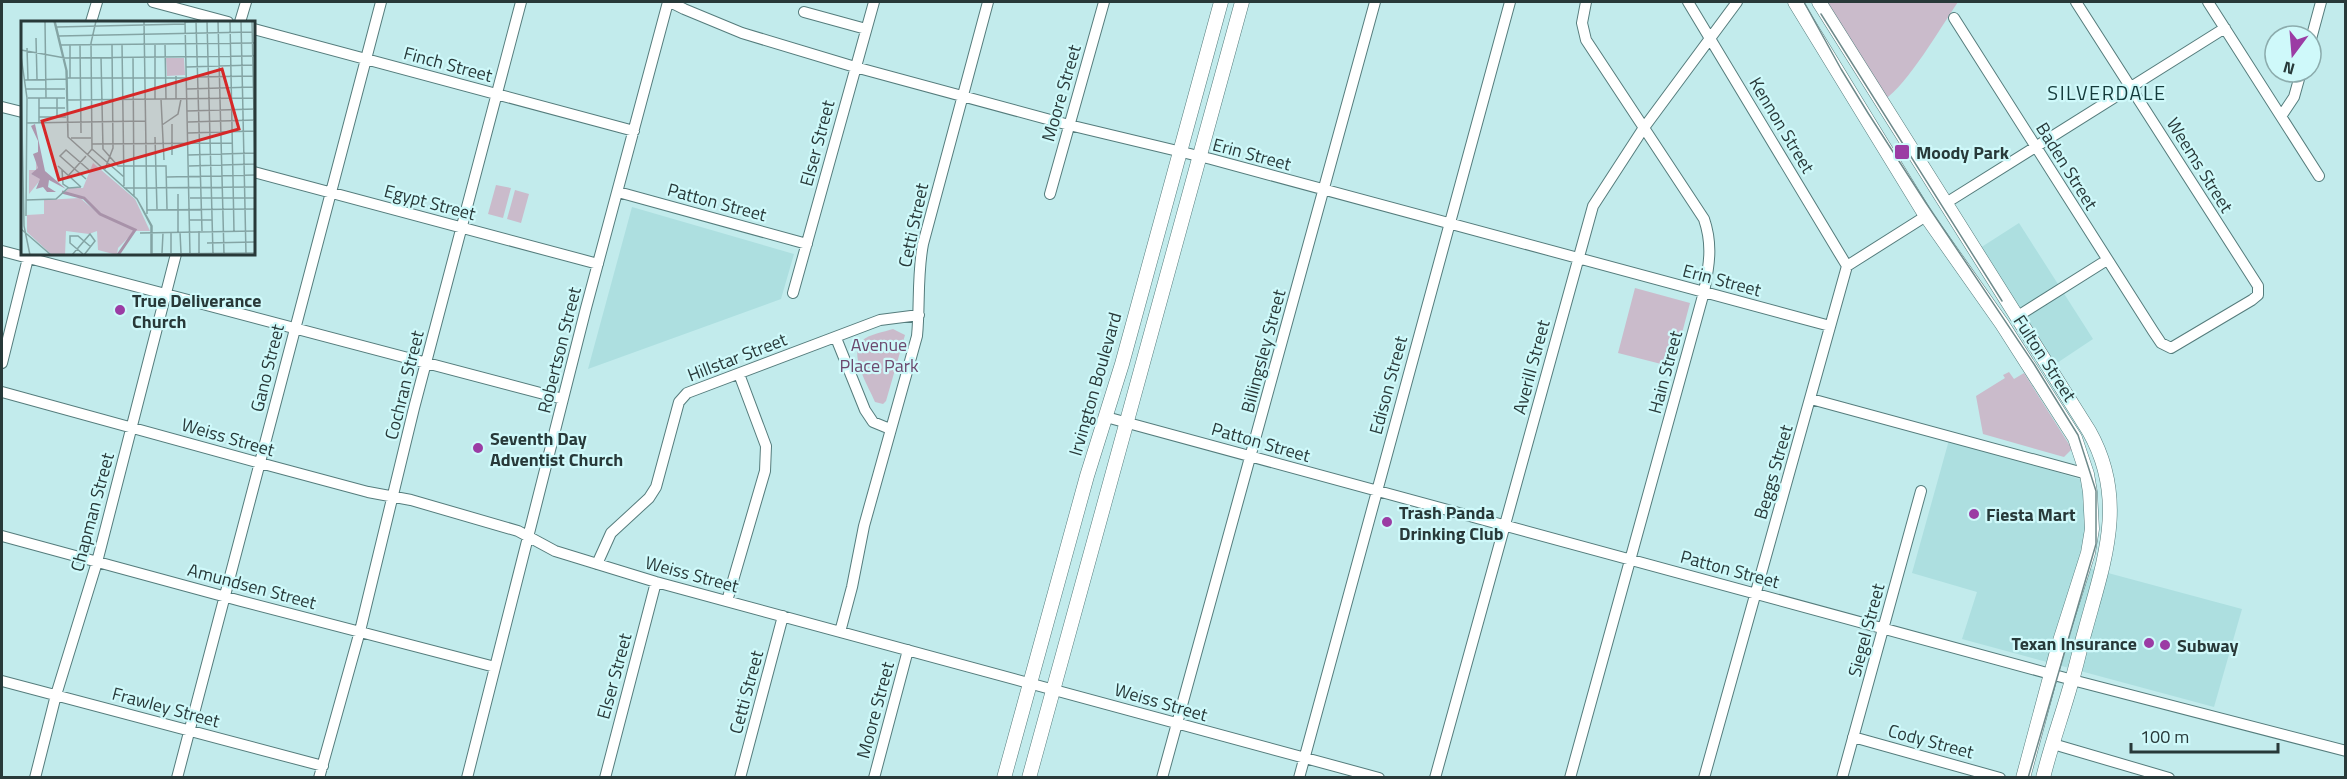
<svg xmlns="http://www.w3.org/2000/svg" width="2347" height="779" font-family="'Titillium Web',sans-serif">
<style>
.built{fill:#addfe0}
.green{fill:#cabbcb}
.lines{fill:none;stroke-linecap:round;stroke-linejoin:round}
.minor-casing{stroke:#557c7c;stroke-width:12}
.major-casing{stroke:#557c7c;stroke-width:15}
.minor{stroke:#fff;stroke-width:10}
.major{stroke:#fff;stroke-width:14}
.tram{stroke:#6e8a8b;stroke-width:1.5}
.poi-dot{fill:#9b3ca4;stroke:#cff9fa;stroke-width:2}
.labels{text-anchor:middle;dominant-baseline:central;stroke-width:4.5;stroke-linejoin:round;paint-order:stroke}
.street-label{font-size:18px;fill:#283939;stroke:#cff9fa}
.poi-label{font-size:18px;font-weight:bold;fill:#283939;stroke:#cff9fa;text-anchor:start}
.park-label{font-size:18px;fill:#6c496e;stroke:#cff9fa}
.neighbourhood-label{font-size:20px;letter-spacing:1.5px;fill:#143a3b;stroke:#cff9fa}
.inset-river{fill:none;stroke:#a892a9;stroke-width:3}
.inset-road{fill:none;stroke:#84a4a4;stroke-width:1.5}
.view{fill:#d62828;fill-opacity:0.15;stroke:#d62828;stroke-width:3}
.inset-edge{fill:none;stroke:#283939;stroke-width:3}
</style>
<rect width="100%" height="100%" fill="#c2ebec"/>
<!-- built -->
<path class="built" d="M632 207 794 254 781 299 588 369Z
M2019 223 2093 339 2054 365 1980 248Z
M1949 440 2083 480 2089 505 2082 566 2242 609 2214 707 1962 639 1977 592 1912 573Z"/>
<!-- green -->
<path class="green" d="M1825 2H1958C1941 27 1908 84 1884 100Z
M496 185 511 188 503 218 488 214Z
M515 190 529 194 521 223 507 219Z
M1635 288 1690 303 1673 367 1618 353Z
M893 329 905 335 886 401 883 404 875 402C869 387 848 355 862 341 869 334 884 332 893 329Z
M2009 372 2014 379 2024 373 2072 449 2064 457 1983 434 1976 396 2005 378 2003 375Z"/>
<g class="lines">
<!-- minor casing -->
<g class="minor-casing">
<path id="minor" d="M153 2 228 22
M670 2 684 9 742 33 855 67 1069 125 1211 159 1830 326
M1688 2 1847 266
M2208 2 2319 176
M804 12 866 29
M1954 18 2153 331 2161 343 2171 348 2252 300 2258 295V286L2076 2
M91 22 97 2
M240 22 246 2
M254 29 634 131
M2311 39 2321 2
M2 107 22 112
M2282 115 2294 97 2301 72
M254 172 598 264
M618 192 807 244
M1050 194 1104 2
M1946 203 2225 28
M2 251 563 399
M793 293 874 2
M2018 316 2107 260
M836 338 865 410 873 422 890 429
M2 363 29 254
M2 392 260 463 368 492 411 500 518 531 555 551 656 582 1379 778
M1811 399 2087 474
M1106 417 2080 682 2346 751
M2 536 241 601 495 667
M597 564 611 533 649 498 656 487 679 402 687 393 880 320 919 315
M727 601 765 471 766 446 739 374
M840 632 852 587 864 526 917 336C920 306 917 275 923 244L988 2
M2 681 323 766
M1853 737 2000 778
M2053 744 2169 778
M35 778 56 695 97 562 176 254
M177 778 381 2
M319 778 360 631 414 408 521 2
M467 778 586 308 668 2
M605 778 656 582
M740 778 783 616
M874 778 908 650
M1162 778 1375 2
M1299 778 1510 2
M1435 778 1593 206 1643 129 1737 2
M1570 778 1704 292C1709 266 1713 245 1704 219L1586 40 1582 23 1586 2
M1704 778 1847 266 1926 216
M1842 778 1921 491"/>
</g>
<!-- major casing -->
<g class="major-casing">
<path id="major" d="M1795 2 1926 216 2002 324 2075 438 2087 474 2090 492 2092 529 2088 553 2059 644 2023 778
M1819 2 2089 431C2128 500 2104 561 2085 631 2080 648 2077 664 2072 680 2063 713 2051 745 2043 778
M1004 778 1087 476 1122 364 1221 2
M1029 778 1242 2"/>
</g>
<!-- minor -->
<use href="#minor" class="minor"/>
<!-- major -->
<use href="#major" class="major"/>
<!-- tram -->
<path class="tram" d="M1804 2 1841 69 1868 113 1926 203 2034 364 2078 435 2096 491V544L2028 778
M1821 14 2002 301"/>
</g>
<!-- markers -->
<g class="poi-dot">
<rect x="1894" y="144" width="16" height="16" rx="3"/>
<circle cx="120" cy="310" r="6"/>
<circle cx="478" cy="448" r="6"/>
<circle cx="1974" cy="514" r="6"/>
<circle cx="1387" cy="522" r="6"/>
<circle cx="2149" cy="643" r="6"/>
<circle cx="2165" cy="645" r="6"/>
</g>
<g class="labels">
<!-- street labels -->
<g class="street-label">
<text transform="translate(448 64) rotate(15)">Finch Street</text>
<text transform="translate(1061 93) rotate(-74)">Moore Street</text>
<text transform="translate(1782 125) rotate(59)">Kennon Street</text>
<text transform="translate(817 143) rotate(-75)">Elser Street</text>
<text transform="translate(1252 154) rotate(15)">Erin Street</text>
<text transform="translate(2200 165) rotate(58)">Weems Street</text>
<text transform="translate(2067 166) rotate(58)">Baden Street</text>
<text transform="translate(430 202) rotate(15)">Egypt Street</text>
<text transform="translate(717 202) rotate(15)">Patton Street</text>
<text transform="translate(913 225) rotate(-78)">Cetti Street</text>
<text transform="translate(1722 280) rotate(15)">Erin Street</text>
<text transform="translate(559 350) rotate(-76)">Robertson Street</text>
<text transform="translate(1263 351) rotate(-75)">Billingsley Street</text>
<text transform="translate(737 357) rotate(-21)">Hillstar Street</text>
<text transform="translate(2045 358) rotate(57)">Fulton Street</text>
<text transform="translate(1531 367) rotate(-75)">Averill Street</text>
<text transform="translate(267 368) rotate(-76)">Gano Street</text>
<text transform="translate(1665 372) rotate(-75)">Hain Street</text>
<text transform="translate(1095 384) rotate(-74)">Irvington Boulevard</text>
<text transform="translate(404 385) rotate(-76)">Cochran Street</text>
<text transform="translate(1388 385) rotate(-75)">Edison Street</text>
<text transform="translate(228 437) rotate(16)">Weiss Street</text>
<text transform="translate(1261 442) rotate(16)">Patton Street</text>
<text transform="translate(1773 472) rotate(-74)">Beggs Street</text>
<text transform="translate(92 512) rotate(-75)">Chapman Street</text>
<text transform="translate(1730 569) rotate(15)">Patton Street</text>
<text transform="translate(692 574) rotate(15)">Weiss Street</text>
<text transform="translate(252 586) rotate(15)">Amundsen Street</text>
<text transform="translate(1866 630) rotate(-75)">Siegel Street</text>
<text transform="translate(614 676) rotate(-75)">Elser Street</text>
<text transform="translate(746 692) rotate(-75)">Cetti Street</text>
<text transform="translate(1161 702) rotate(16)">Weiss Street</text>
<text transform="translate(166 707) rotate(15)">Frawley Street</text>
<text transform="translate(875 710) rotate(-75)">Moore Street</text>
<text transform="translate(1931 741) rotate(15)">Cody Street</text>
</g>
<!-- poi labels -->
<g class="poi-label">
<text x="1916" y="152">Moody Park</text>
<text x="132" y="300">True Deliverance<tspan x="132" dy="21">Church</tspan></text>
<text x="490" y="438">Seventh Day<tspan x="490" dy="21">Adventist Church</tspan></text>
<text x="1399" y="512">Trash Panda<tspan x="1399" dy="21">Drinking Club</tspan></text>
<text x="1986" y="514">Fiesta Mart</text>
<text x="2137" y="643" text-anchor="end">Texan Insurance</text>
<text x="2177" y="645">Subway</text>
</g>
<!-- park labels -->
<g class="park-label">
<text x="879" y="344">Avenue<tspan x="879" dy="21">Place Park</tspan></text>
</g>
<!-- neighbourhood labels -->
<g class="neighbourhood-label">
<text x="2107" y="92">SILVERDALE</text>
</g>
</g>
<!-- overview -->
<g transform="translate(21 21)">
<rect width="234" height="234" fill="#c2ebec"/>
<path d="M145 37H163L164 54 146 55ZM15 138 17 147 15 151 10 153 20 158 8 173V149H15ZM72 142 114 178 129 210H115L79 192 63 176 43 172 48 167H62ZM59 177 78 193 114 210 97 227 96 234 77 229 76 210 68 213 45 210 44 234H31L6 211V194L23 193V179Z" fill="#cabbcb"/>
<path d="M14 103 24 150 45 168 28 159 27 166 35 171H26L22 166 15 168 19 158 10 153 17 147 12 133 17 131V120L10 105Z" fill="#ad96ae"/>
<path class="inset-river" d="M41 171 63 177 79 193 114 209 97 234"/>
<path class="inset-road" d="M24 0 25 77M33 0 45 49 47 116 116 178 130 205V234M34 0 46 50 47 116 116 178 131 205V234M123 0 126 193M164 0 169 234M175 0 181 210M186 0 192 234M197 0 203 234M209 0 213 211M220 0 225 234M231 0 234 143M164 1 200 0M36 6 164 3M38 15 231 11M15 17 16 58M101 23 103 165M134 23V78M144 23 145 78M40 24 234 22M49 24V57M59 24 60 112M6 27 7 59M0 29 44 37 234 35M0 35 6 77 5 195M80 36 82 128 97 145H145L146 188M112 36 113 175M165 46 232 44M155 55V78M177 56 232 55M46 57H171M0 58 3 205 9 234M4 59 45 58M5 68H44M166 68 233 66M7 77H44M18 77V102M36 77V96M140 78 143 139M47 79 232 77M18 87H44M166 90 234 88M18 96H45M167 101 234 99M5 102 124 100M151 103V134M141 104 157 93 160 78M167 112 234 110M134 116 136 188M50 117H70M71 123 211 122M71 128 103 156M66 134 71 128 70 22 75 0M167 134 234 132M37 145 60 166M168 145 234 143M84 148 92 127 91 24M41 149 42 163 48 167 60 166M47 155 65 135M146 156 234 154M65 158 39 135 45 129 68 149M103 167 234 166M157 173V211M169 177H234M5 179 35 178 47 167M126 189 234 188M169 199H191M0 208 30 234M178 210V232M150 211V232M159 211 160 232M119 212 234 210M186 222 234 221M141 232 142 212M62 233 49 222V215H57L70 226M131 233 234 232M51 234 69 213 74 220 63 234"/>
<path class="view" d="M201 48 218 108 38 159 21 100Z"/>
<rect width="234" height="234" class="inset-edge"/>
</g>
<!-- border -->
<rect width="2347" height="779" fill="none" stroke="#283939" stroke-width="6"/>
<!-- north arrow -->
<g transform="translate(2293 54) rotate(196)"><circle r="28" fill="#cff9fa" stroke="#8cacad" stroke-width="1.5"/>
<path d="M0-4.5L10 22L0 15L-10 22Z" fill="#9b3ca4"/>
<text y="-9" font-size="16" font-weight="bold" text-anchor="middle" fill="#283939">N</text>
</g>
<!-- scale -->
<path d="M2131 743v9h147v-9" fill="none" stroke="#283939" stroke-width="3"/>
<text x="2140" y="743" font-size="18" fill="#283939" stroke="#cff9fa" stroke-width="4.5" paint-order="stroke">100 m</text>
</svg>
